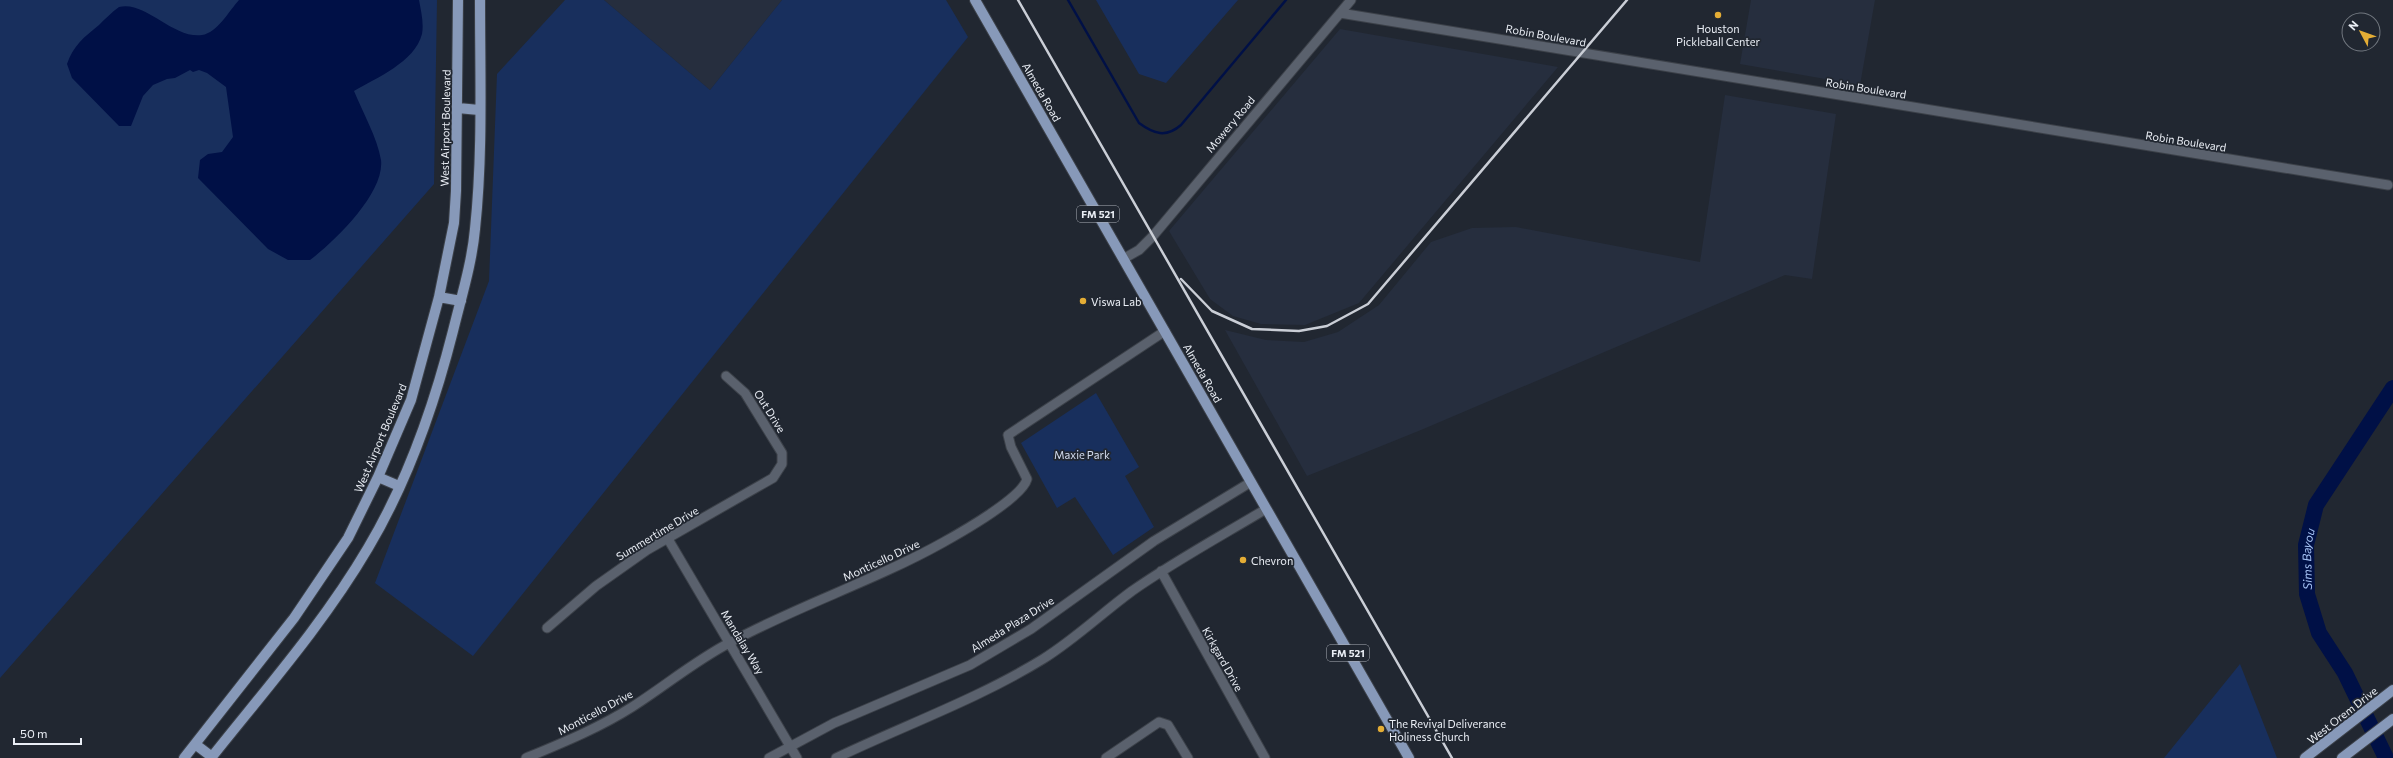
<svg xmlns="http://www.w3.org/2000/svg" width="2393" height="758" font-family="Commissioner,sans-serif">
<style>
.built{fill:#262e3e}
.green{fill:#182f5d}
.water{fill:#001046}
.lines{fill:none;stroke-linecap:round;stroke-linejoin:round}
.stream{stroke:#001046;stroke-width:2.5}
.river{stroke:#001046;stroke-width:16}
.minor-casing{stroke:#3c4149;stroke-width:11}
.major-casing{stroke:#3c4149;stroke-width:12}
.minor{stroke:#5a616d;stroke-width:9}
.major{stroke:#8799b9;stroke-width:10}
.rail{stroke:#caced6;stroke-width:2.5}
.poi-dot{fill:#e4ad35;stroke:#212731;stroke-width:1.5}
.labels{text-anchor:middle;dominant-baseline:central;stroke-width:3.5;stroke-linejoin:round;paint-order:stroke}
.shield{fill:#212731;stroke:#aeb2ba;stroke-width:1}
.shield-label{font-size:10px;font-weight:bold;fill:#eaeef5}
.poi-label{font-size:11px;fill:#eaeef5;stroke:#212731;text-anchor:start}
.street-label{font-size:11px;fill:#eaeef5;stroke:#212731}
.park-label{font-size:11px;fill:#d4ddef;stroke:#212731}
.water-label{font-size:12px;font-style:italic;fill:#a3c0f3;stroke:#212731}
</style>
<rect width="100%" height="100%" fill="#212731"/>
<!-- built -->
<path class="built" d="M604 0H782L710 90Z
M1751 0H1875L1860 85 1740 64Z
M1340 29 1558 67 1359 303 1305 325 1261 324 1233 316 1210 299 1169 231Z
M1725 95 1836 114 1812 279 1785 275 1421 430 1307 476 1225 330 1266 340 1304 342 1338 332 1379 305 1431 242 1472 228 1516 227 1700 262Z"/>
<!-- green -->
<path class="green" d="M0 0H437L434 184 0 678Z
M565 0H604L710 90 782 0H946L968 37 473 656 375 583 489 281 497 74Z
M1096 0H1238L1166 83 1139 74Z
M1096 393 1139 467 1125 476 1154 527 1113 555 1075 497 1057 508 1021 443Z
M2240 664 2277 758H2164Z"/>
<!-- water -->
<path class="water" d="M239 0H419C421 11 424 23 422 34 415 62 376 78 354 91 363 113 377 137 381 160 385 193 334 242 310 260H288L268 249 198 178 200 160 208 154 222 152 233 137 226 87 207 73 199 70 193 72 190 70 175 78 167 79 153 85 143 96 131 126H119L72 78 67 64C73 46 84 37 99 25 105 19 112 12 119 7 145 0 173 39 202 35 217 33 229 11 239 0Z"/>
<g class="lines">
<!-- stream -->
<path class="stream" d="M1068 0 1139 123C1154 134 1166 138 1181 125L1286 0"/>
<!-- river -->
<path class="river" id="s1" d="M2386 758 2345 673 2319 633 2307 594 2306 545 2316 505 2393 388"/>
<!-- minor casing -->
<g class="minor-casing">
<path id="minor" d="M1340 13 2388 185
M1123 259 1139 250 1153 236 1351 0
M668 539 797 758
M1161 571 1265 758
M547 628 596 586 647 550 773 478 782 464V453L745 393 726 376
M526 758C562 743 599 728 632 707 665 686 696 660 731 642 799 605 874 581 942 543 960 533 1022 498 1027 479L1011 447 1008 435 1165 331
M769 758 834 723 970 665 1031 629 1154 541 1251 482
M836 758C905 725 978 699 1043 659 1075 639 1102 613 1132 591 1175 561 1221 536 1266 509
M1106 758 1159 722 1168 725 1188 758"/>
</g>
<!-- major casing -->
<g class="major-casing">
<path id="major" d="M975 0 1409 758
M458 108 479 110
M439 297 461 301
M378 477 399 486
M195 744 212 757
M184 758 294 618 348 538 378 477 411 400 439 297 454 223 456 191 458 0
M211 758C265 690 324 623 368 548 408 481 434 406 453 331 461 298 472 263 475 229 483 154 480 76 480 0
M2305 758 2393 690
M2342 758 2393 719"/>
</g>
<!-- minor -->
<use href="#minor" class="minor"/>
<!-- major -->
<use href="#major" class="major"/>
<!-- rail -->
<path class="rail" d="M1018 0 1452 758
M1181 279 1212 311 1252 329 1299 331 1327 326 1368 304 1627 0"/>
</g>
<!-- markers -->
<g class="poi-dot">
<circle cx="1718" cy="15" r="4"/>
<circle cx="1083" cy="301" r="4"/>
<circle cx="1243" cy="560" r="4"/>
<circle cx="1381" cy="729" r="4"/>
</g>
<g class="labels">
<!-- shield labels -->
<g class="shield">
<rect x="1077" y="206" width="42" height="16" rx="3"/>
<rect x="1327" y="645" width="42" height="16" rx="3"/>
</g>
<g class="shield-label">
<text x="1098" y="214">FM 521</text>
<text x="1348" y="653">FM 521</text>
</g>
<!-- poi labels -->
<g class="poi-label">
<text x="1718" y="28" text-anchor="middle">Houston<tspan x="1718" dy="13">Pickleball Center</tspan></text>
<text x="1091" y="301">Viswa Lab</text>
<text x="1251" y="560">Chevron</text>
<text x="1389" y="723">The Revival Deliverance<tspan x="1389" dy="13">Holiness Church</tspan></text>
</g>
<!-- street labels -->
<g class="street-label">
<text transform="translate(1546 35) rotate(10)">Robin Boulevard</text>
<text transform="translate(1866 88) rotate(9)">Robin Boulevard</text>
<text transform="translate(1042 92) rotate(60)">Almeda Road</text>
<text transform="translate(1230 124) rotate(-50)">Mowery Road</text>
<text transform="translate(445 128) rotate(-89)">West Airport Boulevard</text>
<text transform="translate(2186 141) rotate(9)">Robin Boulevard</text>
<text transform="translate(1203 373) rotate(60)">Almeda Road</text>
<text transform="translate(770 411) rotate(58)">Out Drive</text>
<text transform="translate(380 438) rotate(-67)">West Airport Boulevard</text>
<text transform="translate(657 533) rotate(-31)">Summertime Drive</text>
<text transform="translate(881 560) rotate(-25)">Monticello Drive</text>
<text transform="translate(1012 624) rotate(-32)">Almeda Plaza Drive</text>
<text transform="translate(743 642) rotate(59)">Mandalay Way</text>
<text transform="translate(1223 659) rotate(61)">Kirkgard Drive</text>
<text transform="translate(595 712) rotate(-28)">Monticello Drive</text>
<text transform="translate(2342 715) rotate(-38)">West Orem Drive</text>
</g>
<!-- park labels -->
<g class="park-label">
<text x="1082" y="454">Maxie Park</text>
</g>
<!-- water labels -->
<g class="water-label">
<text stroke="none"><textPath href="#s1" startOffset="218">Sims Bayou</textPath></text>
</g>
</g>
<!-- north arrow -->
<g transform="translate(2361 32) rotate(311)"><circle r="19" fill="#212731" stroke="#71777f"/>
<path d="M0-3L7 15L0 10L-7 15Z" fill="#e4ad35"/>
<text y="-6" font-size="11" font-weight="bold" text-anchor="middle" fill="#eaeef5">N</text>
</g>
<!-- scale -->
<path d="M14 738v6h67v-6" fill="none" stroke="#eaeef5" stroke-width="2"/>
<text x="20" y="738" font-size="12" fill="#eaeef5" stroke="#212731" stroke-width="3" paint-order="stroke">50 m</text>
</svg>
